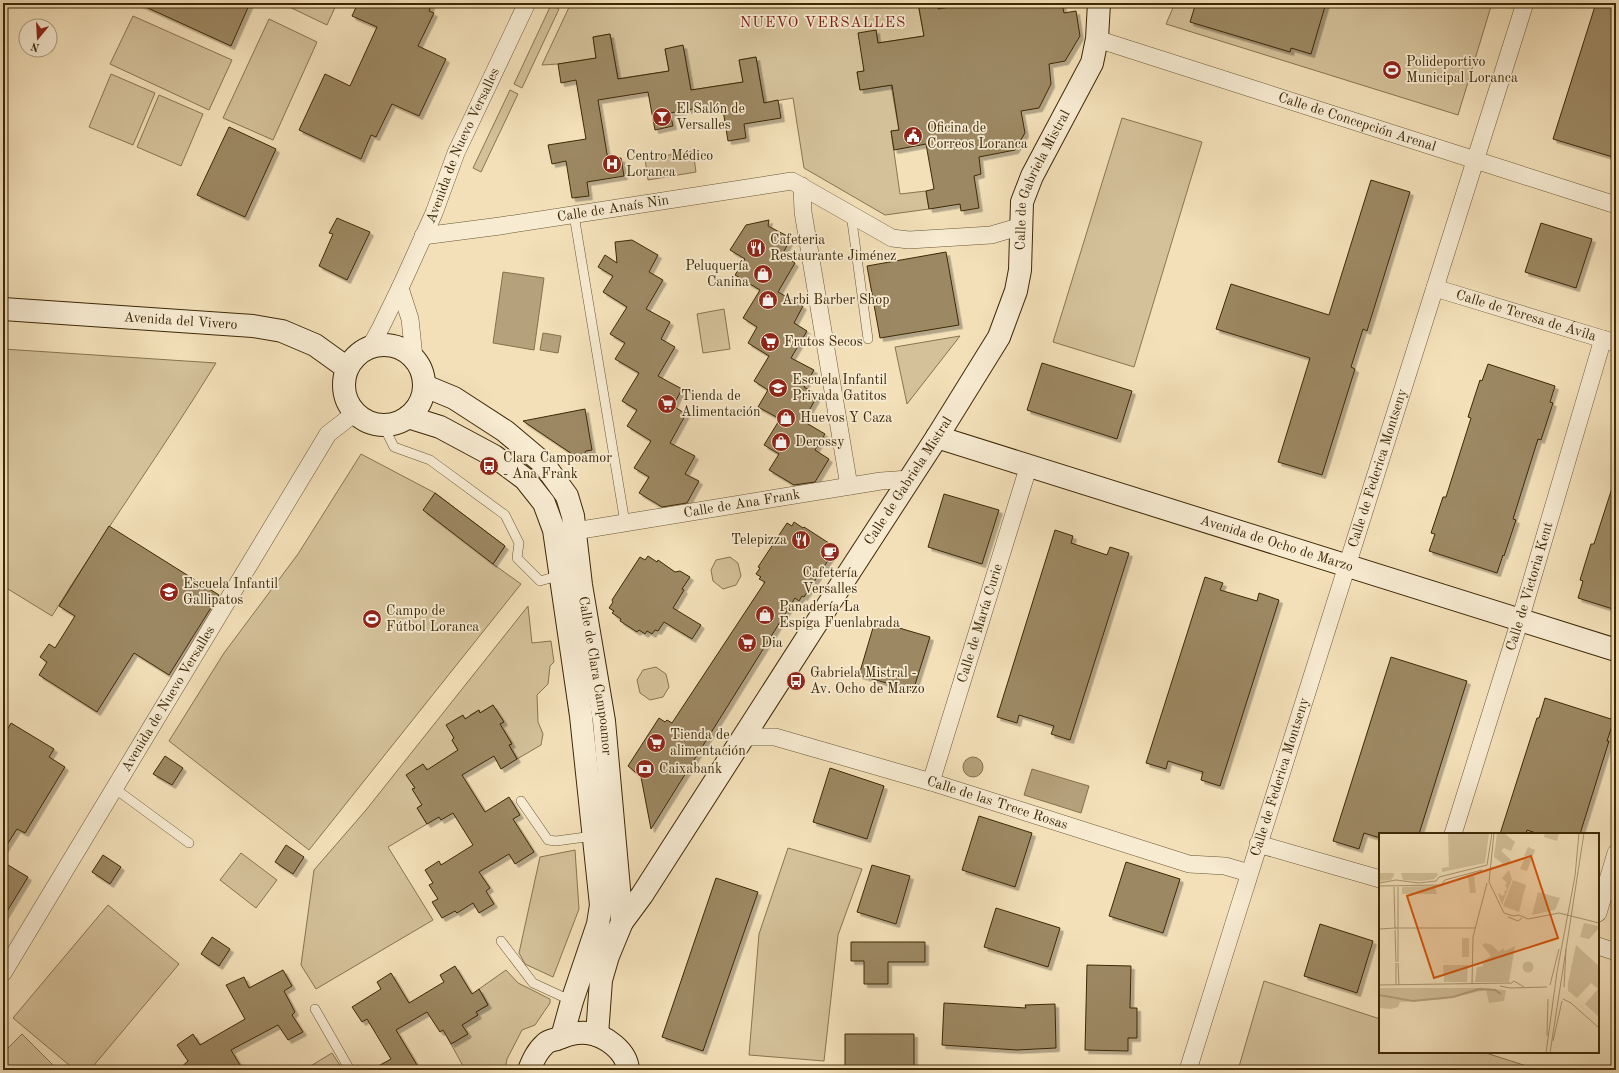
<svg xmlns="http://www.w3.org/2000/svg" width="1619" height="1073" font-family="'Old Standard TT',serif">
<style>
.green{fill:#d4c19a;stroke:#887450}
.water{fill:#b5a17c;stroke:#85714c}
.building{fill:#9c8863;stroke:#3d2805;filter:url(#shadow)}
.lines{fill:none;stroke-linecap:round;stroke-linejoin:round}
.lane-casing{stroke:#6a5632;stroke-width:10}
.street-casing{stroke:#6a5632;stroke-width:18}
.secondary-casing{stroke:#3d2805;stroke-width:24}
.lane{stroke:#f7ebd2;stroke-width:9}
.street{stroke:#f7ebd2;stroke-width:17}
.secondary{stroke:#f7ebd2;stroke-width:22}
.labels{text-anchor:middle;dominant-baseline:central;stroke-width:3.5;stroke-linejoin:round;paint-order:stroke}
.poi-label{font-size:14px;fill:#3d2805;stroke:#f7ebd2;text-anchor:start}
.street-label{font-size:14px;fill:#3d2805;stroke:#f7ebd2}
.neighbourhood-label{font-size:15px;letter-spacing:1px;fill:#7a1f14;stroke:#f7ebd2}
.inset-river{fill:none;stroke:#b5a17c;stroke-width:2}
.inset-road{fill:none;stroke:#aa9671;stroke-width:1}
.view{fill:#d7540b;fill-opacity:0.15;stroke:#d7540b;stroke-width:2}
.inset-edge{fill:none;stroke:#3d2805;stroke-width:2}
</style>
<defs>
<filter id="shadow"><feDropShadow dx="3.5" dy="3.5" stdDeviation="0" flood-color="#0004"/></filter>
</defs>
<rect width="100%" height="100%" fill="#f3e0b9"/>
<filter id="stains"><feTurbulence type="fractalNoise" baseFrequency=".005" numOctaves="4"/><feColorMatrix values="0 0 0 0 .2 0 0 0 0 .09 0 0 0 0 .02 0 0 0 .5 -.17"/></filter>
<radialGradient id="worn" r=".72"><stop offset=".6" stop-color="#630" stop-opacity="0"/><stop offset="1" stop-color="#630" stop-opacity=".3"/></radialGradient>
<!-- green -->
<path class="green" d="M281 3H337L327 25Z
M571 3H922L918 4 924 36 878 43 876 30 864 71 857 72 860 90 891 85 899 130 891 131 900 194 926 191 929 209 885 215 804 168 793 98 764 103 756 57 739 60 743 82 691 90 683 46 665 49 669 71 623 78 618 79 610 34 593 37 596 58 558 64 542 65Z
M937 3H973L938 9Z
M1175 3H1492L1458 115 1166 24Z
M551 5 559 9 522 88 514 84Z
M133 16 232 60 209 110 110 64Z
M269 19 317 42 273 140 223 118Z
M111 74 155 93 133 145 89 127Z
M510 90 518 94 481 172 473 168Z
M159 95 203 114 181 166 137 147Z
M1122 118 1202 142 1134 367 1053 342Z
M693 151 696 172 648 180 645 159Z
M724 309 730 349 703 353 697 314Z
M960 336 907 404 895 347Z
M3 349 216 363C164 448 105 530 52 616L3 586Z
M361 454 435 493 505 546 493 564 521 584 309 850 169 741 224 653 298 554Z
M730 557 738 563 741 576 736 585 723 589 713 581 711 570 716 560Z
M528 606 532 643 551 641 554 662 550 666 548 684 537 695 538 722 543 734 541 745 517 759 509 745 512 743 497 726 503 722 493 705 480 713 479 710 470 715 471 718 452 740 457 749 463 753 428 772 423 764 407 775 415 788 413 789 419 800 424 803 417 808 427 824 388 847 433 920 316 989 301 965 314 870 366 810Z
M656 667 666 674 669 687 663 697 650 700 640 693 637 680 643 670Z
M788 848 862 869 838 935 824 1061 749 1055 759 934Z
M575 850 579 909 553 977 525 964 519 953 540 857Z
M241 853 277 880 256 908 220 880Z
M108 905 179 964 90 1070H75L13 1018Z
M506 970 518 983 550 999V1003L535 1025 522 1030 507 1059 505 1070H457L463 1066 451 1044 467 1034 459 1021H468L478 1015 476 1012 488 1005 479 989Z
M1264 981 1380 1019V1052H1483L1539 1070H1238Z
M22 1034 58 1070H3V1053Z
M332 1053 343 1070H304Z"/>
<!-- water -->
<path class="water" d="M503 272 544 278 534 350 493 343Z
M543 333 561 336 558 353 540 350Z
M963 767a10 10 0 1 1 20 0a10 10 0 1 1-20 0Z
M1032 769 1089 786 1081 813 1024 795Z"/>
<!-- building -->
<path class="building" d="M137 3H250L231 46Z
M358 3H432L429 11 434 13 418 46 446 59 419 116 392 104 376 137 371 135 361 159 299 130 325 74 350 86 377 27 352 16Z
M918 3H937L938 9 973 3H1062L1064 13 1076 11 1080 36 1065 61 1049 64 1051 84 1039 108 1021 111 1025 133 1015 150 979 157 981 174 974 176 979 208 961 211 960 204 929 209 926 191 934 189 926 144 894 150 891 131 899 130 892 85 860 90 857 72 864 71 858 33 876 30 878 43 924 36Z
M1196 3H1326L1311 54 1291 48 1290 52 1190 22Z
M1596 3H1616V158L1553 139Z
M610 34 618 79 669 71 665 49 683 45 691 90 743 82 739 60 756 57 764 103 778 100 781 118 744 124 746 138 728 141 722 104 670 113 673 126 655 130 648 92 598 100 608 160 621 158 624 176 587 182 589 196 572 198 566 161 552 164 548 145 586 139 576 80 561 83 558 64 596 58 593 37Z
M229 127 276 149 245 217 197 195Z
M1371 180 1410 192 1367 331 1363 329 1351 367 1355 369 1322 475 1278 462 1310 358 1216 329 1231 284 1329 315Z
M337 218 370 232 347 280 319 266 333 234 329 233Z
M769 220 768 226 791 238 782 255 795 263 778 292 803 306 794 323 807 331 791 358 814 370 804 387 818 395 803 421 825 434 815 450 829 459 815 482 794 485 769 470 779 454 764 445 780 419 758 407 768 390 754 381 769 356 748 343 757 327 743 318 760 290 735 275 745 259 730 250 746 225Z
M1541 223 1592 239 1576 288 1525 272Z
M632 240 658 255 649 272 663 280 646 309 670 322 661 339 675 347 658 376 682 389 673 406 686 414 670 443 695 456 685 474 699 481 687 503 662 507 639 493 649 477 634 468 651 441 627 426 637 410 622 401 639 373 615 359 625 343 610 334 627 307 603 292 613 276 598 267 605 255 617 263 615 242Z
M946 252 959 325 880 338 867 266Z
M1042 363 1132 391 1117 439 1027 410Z
M1488 364 1555 386 1550 402 1553 403 1541 440 1538 439 1513 519 1516 520 1504 556 1503 555 1497 573 1429 551 1435 534 1431 533 1443 497H1446L1471 418 1468 417 1480 380 1482 381Z
M585 409 592 450 586 451 581 460 523 421Z
M1613 485 1616 486V562L1612 574 1616 575V610L1578 598 1583 581 1580 580 1591 544H1594Z
M435 493 505 546 493 564 423 510Z
M944 494 999 510 982 564 928 547Z
M794 522 803 528 804 527 835 547 829 555 831 556 804 597 802 596 799 601 795 598 651 829 641 777 628 766 659 718 665 722 667 720 672 723 765 582 759 579 761 577 756 574 760 568 758 567 787 523 792 526Z
M109 526 219 595 169 675 134 653 97 712 39 675 47 662 40 657 49 644 55 648 75 616 59 606Z
M1055 530 1073 536 1071 543 1107 555 1110 547 1129 553 1070 740 1051 734 1054 726 1019 715 1017 723 997 717Z
M648 556 657 562 658 560 675 572 680 571 690 577 682 589 684 590 673 608 701 625 692 639 664 622 658 631 655 630 652 634 647 631 645 634 639 630 637 632 620 621 621 619 612 613 614 611 609 608 613 602 612 600 640 557 645 560Z
M1205 577 1223 583 1220 590 1257 601 1259 593 1279 600 1220 786 1201 780 1203 772 1168 761 1166 769 1146 763Z
M875 621 930 637 913 691 859 675Z
M1391 657 1467 681 1419 834H1380V838L1364 833 1359 849 1333 841Z
M1545 698 1614 720 1607 741H1609L1580 834H1539L1527 830 1526 834H1500L1537 718H1539Z
M493 705 504 722 500 724 512 744 509 745 517 759 501 769 494 756 462 775 485 812 509 797 520 815 513 819 534 852 515 864 509 854 479 872 490 888 486 891 494 904 479 913 473 903 457 913 455 911 442 918 432 902 438 899 429 885 433 883 425 870 439 861 441 865 473 845 453 813 441 820 439 817 427 824 417 808 422 805 412 789 415 788 406 775 423 764 427 770 458 750 452 740 454 738 446 725 463 715 465 719 479 710 480 713Z
M11 723 54 749 49 757 65 767 25 833 17 829 3 851V737Z
M165 756 183 768 172 785 153 774Z
M830 768 884 786 867 839 813 822Z
M979 816 1032 833 1015 887 962 870Z
M286 845 304 857 293 874 275 862Z
M103 855 121 867 110 884 92 872Z
M3 862 28 877 3 918Z
M1126 862 1180 879 1163 933 1109 916Z
M872 865 910 876 896 924 857 912Z
M716 878 758 892 703 1051 662 1037Z
M996 908 1060 928 1048 967 984 947Z
M1320 924 1373 941 1357 993 1304 976Z
M212 937 230 949 219 966 201 954Z
M851 942H925V962H888V984H864V961H851Z
M1087 965 1131 966 1130 1008H1137V1038H1128V1051L1085 1050Z
M455 966 472 994 479 989 488 1005 476 1012 478 1015 462 1025 468 1034 451 1044 443 1030 440 1032 427 1012 396 1030 420 1070H371L391 1059 367 1019 362 1022 352 1007 381 989 377 982 391 973 409 1003 444 982 440 975Z
M283 970 292 986 284 991 295 1012 292 1015 303 1032 288 1040 278 1025 231 1050 243 1070H178L188 1061 177 1045 193 1034 200 1045 245 1019 226 985 244 977 249 988Z
M944 1003 1026 1008 1025 1005 1055 1004 1056 1048 1017 1050 942 1045Z
M845 1034H914V1070H845Z"/>
<g class="lines">
<!-- lane casing -->
<g class="lane-casing">
<path id="lane" d="M851 214 868 339
M574 215 625 523
M383 425 394 447 430 460 505 515 519 543 517 558 540 581 561 575
M114 788 189 843
M521 801 548 840 556 841 593 836
M501 941 533 983 572 1001
M315 1009 350 1070"/>
</g>
<!-- street casing -->
<g class="street-casing">
<g id="street">
<path id="s1" d="M1097 39 1616 205"/>
<path d="M802 186 803 212 849 486"/>
<path id="s2" d="M423 236 500 226 792 181 892 238 909 240 991 235 1022 226"/>
<path d="M400 288 410 319 414 357"/>
<path id="s3" d="M1435 288 1616 343"/>
<path id="s4" d="M370 347 381 327 400 288 434 213 456 153 527 3"/>
<path id="s5" d="M575 531 881 481 909 479"/>
<path id="s6" d="M744 737H775L931 782 1189 864 1225 866 1249 873"/>
<path id="s7" d="M931 782 1029 465"/>
<path id="s8" d="M1453 834 1520 620 1603 339"/>
<path d="M1258 844 1380 879"/>
<path d="M1598 913 1616 853"/>
<path d="M1598 946 1616 952"/>
<path id="s9" d="M3 973 328 434 355 413"/>
<path id="s10" d="M1188 1070C1299 714 1413 359 1525 3"/>
</g>
</g>
<!-- secondary casing -->
<g class="secondary-casing">
<g id="secondary">
<path id="s11" d="M3 309 253 326 282 331 315 345 347 368"/>
<circle cx="384" cy="385" r="40"/>
<path id="s12" d="M425 386 454 398 505 431 543 463 567 496 573 516 581 585 604 721 622 922 608 956 601 980 597 1035"/>
<path d="M408 417 440 427 494 456 525 479 544 503 554 530 581 716 601 905 598 924 572 1001 562 1037"/>
<path id="s13" d="M937 437 1616 650"/>
<path id="s14" d="M622 922 642 895 839 588 937 437 999 337 1016 291 1020 270 1022 202 1032 176 1092 63 1097 39 1099 3"/>
<path d="M529 1070C533 1060 537 1051 545 1044 548 1041 553 1040 557 1039 566 1035 576 1032 587 1033 605 1035 627 1051 628 1070"/>
</g>
</g>
<!-- lane -->
<use href="#lane" class="lane"/>
<!-- street -->
<use href="#street" class="street"/>
<!-- secondary -->
<use href="#secondary" class="secondary"/>
</g>
<!-- icons -->
<defs>
<g id="stadium-disc" transform="scale(1)"><circle r="9.5" fill="#8f2418" stroke="#f7ebd2"/><path d="M0-5a6.5 5 0 1 0 0 10a6.5 5 0 1 0 0-10ZM-3.5-1.8h7v3.6h-7Z" fill="#fff"/></g>
<g id="bar-disc" transform="scale(1)"><circle r="9.5" fill="#8f2418" stroke="#f7ebd2"/><path d="M-6-5H6L.8 .8V4.5H3.5V6h-7V4.5H-.8V.8Z" fill="#fff"/></g>
<g id="civic-disc" transform="scale(1)"><circle r="9.5" fill="#8f2418" stroke="#f7ebd2"/><path d="M-.6-6.5H3V-4.5H.6V-3L4-1V1h2V6H-6V1h2V-1L-.6-3ZM-1.2 2.5V6h2.4V2.5Z" fill="#fff"/></g>
<g id="hospital-disc" transform="scale(1)"><circle r="9.5" fill="#8f2418" stroke="#f7ebd2"/><path d="M-5-5h3v3.5h4V-5h3V5h-3V1.5h-4V5h-3Z" fill="#fff"/></g>
<g id="restaurant-disc" transform="scale(1)"><circle r="9.5" fill="#8f2418" stroke="#f7ebd2"/><path d="M-5-6h1v4h1v-4h1v4h1v-4h1v5L-1.5 .5V6h-2V.5L-5-1ZM5-6V6H3V1.5H1.5Q1.5-4 5-6Z" fill="#fff"/></g>
<g id="shop-disc" transform="scale(1)"><circle r="9.5" fill="#8f2418" stroke="#f7ebd2"/><path d="M-5-2.5h2.3a2.7 3.5 0 0 1 5.4 0H5L5.5 6h-11ZM-1.5-2.5h3a1.5 2.3 0 0 0-3 0Z" fill="#fff"/></g>
<g id="supermarket-disc" transform="scale(1)"><circle r="9.5" fill="#8f2418" stroke="#f7ebd2"/><path d="M-6-5.5h2.5l.6 2H6L4.5 2H-2.5L-4.4-4H-6ZM-1.5 3.2a1.3 1.3 0 1 0 .1 0ZM3 3.2a1.3 1.3 0 1 0 .1 0Z" fill="#fff"/></g>
<g id="school-disc" transform="scale(1)"><circle r="9.5" fill="#8f2418" stroke="#f7ebd2"/><path d="M0-5L7-2L0 1L-7-2ZM-4 1L0 2.5L4 1V4Q0 6-4 4Z" fill="#fff"/></g>
<g id="bus-disc" transform="scale(1)"><circle r="9.5" fill="#8f2418" stroke="#f7ebd2"/><path d="M-5-6H5V4H4V6H2V4H-2V6H-4V4H-5ZM-3.5-4V0h7V-4ZM-3.5 1.2v1.5H-2V1.2ZM2 1.2v1.5H3.5V1.2Z" fill="#fff"/></g>
<g id="cafe-disc" transform="scale(1)"><circle r="9.5" fill="#8f2418" stroke="#f7ebd2"/><path d="M-5.5-4.5H6V0H3Q3 3.5 0 3.5H-2.5Q-5.5 3.5-5.5 0ZM3-3.2v2h1.7v-2ZM-6 4.5H4V6H-6Z" fill="#fff"/></g>
<g id="bank-disc" transform="scale(1)"><circle r="9.5" fill="#8f2418" stroke="#f7ebd2"/><path d="M-6-4H6V4H-6ZM0-2.3a2.3 2.3 0 1 0 0 4.6a2.3 2.3 0 1 0 0-4.6Z" fill="#fff"/></g>
</defs>
<g fill-rule="evenodd">
<use href="#stadium-disc" x="1392" y="70"/>
<use href="#bar-disc" x="662" y="117"/>
<use href="#civic-disc" x="913" y="136"/>
<use href="#hospital-disc" x="612" y="164"/>
<use href="#restaurant-disc" x="756" y="248"/>
<use href="#shop-disc" x="763" y="274"/>
<use href="#shop-disc" x="768" y="300"/>
<use href="#supermarket-disc" x="770" y="342"/>
<use href="#school-disc" x="778" y="388"/>
<use href="#supermarket-disc" x="667" y="404"/>
<use href="#shop-disc" x="786" y="418"/>
<use href="#shop-disc" x="781" y="442"/>
<use href="#bus-disc" x="489" y="466"/>
<use href="#restaurant-disc" x="801" y="540"/>
<use href="#cafe-disc" x="830" y="552"/>
<use href="#school-disc" x="169" y="592"/>
<use href="#shop-disc" x="765" y="615"/>
<use href="#stadium-disc" x="372" y="619"/>
<use href="#supermarket-disc" x="747" y="643"/>
<use href="#bus-disc" x="796" y="681"/>
<use href="#supermarket-disc" x="656" y="743"/>
<use href="#bank-disc" x="645" y="769"/>
</g>
<g class="labels">
<!-- poi labels -->
<g class="poi-label">
<text x="1406" y="62">Polideportivo<tspan x="1406" dy="16">Municipal Loranca</tspan></text>
<text x="676" y="109">El Salón de<tspan x="676" dy="16">Versalles</tspan></text>
<text x="927" y="128">Oficina de<tspan x="927" dy="16">Correos Loranca</tspan></text>
<text x="626" y="156">Centro Médico<tspan x="626" dy="16">Loranca</tspan></text>
<text x="770" y="240">Cafeteria<tspan x="770" dy="16">Restaurante Jiménez</tspan></text>
<text x="749" y="266" text-anchor="end">Peluquería<tspan x="749" dy="16">Canina</tspan></text>
<text x="782" y="300">Arbi Barber Shop</text>
<text x="784" y="342">Frutos Secos</text>
<text x="792" y="380">Escuela Infantil<tspan x="792" dy="16">Privada Gatitos</tspan></text>
<text x="681" y="396">Tienda de<tspan x="681" dy="16">Alimentación</tspan></text>
<text x="800" y="418">Huevos Y Caza</text>
<text x="795" y="442">Derossy</text>
<text x="503" y="458">Clara Campoamor<tspan x="503" dy="16">- Ana Frank</tspan></text>
<text x="787" y="540" text-anchor="end">Telepizza</text>
<text x="830" y="573" text-anchor="middle">Cafetería<tspan x="830" dy="16">Versalles</tspan></text>
<text x="183" y="584">Escuela Infantil<tspan x="183" dy="16">Gallipatos</tspan></text>
<text x="779" y="607">Panadería La<tspan x="779" dy="16">Espiga Fuenlabrada</tspan></text>
<text x="386" y="611">Campo de<tspan x="386" dy="16">Fútbol Loranca</tspan></text>
<text x="761" y="643">Dia</text>
<text x="810" y="673">Gabriela Mistral -<tspan x="810" dy="16">Av. Ocho de Marzo</tspan></text>
<text x="670" y="735">Tienda de<tspan x="670" dy="16">alimentación</tspan></text>
<text x="659" y="769">Caixabank</text>
</g>
<!-- street labels -->
<g class="street-label">
<text stroke="none"><textPath href="#s1" startOffset="273">Calle de Concepción Arenal</textPath></text>
<text stroke="none"><textPath href="#s4" startOffset="222">Avenida de Nuevo Versalles</textPath></text>
<text stroke="none"><textPath href="#s14" startOffset="861">Calle de Gabriela Mistral</textPath></text>
<text stroke="none"><textPath href="#s2" startOffset="192">Calle de Anaís Nin</textPath></text>
<text stroke="none"><textPath href="#s3" startOffset="95">Calle de Teresa de Ávila</textPath></text>
<text stroke="none"><textPath href="#s11" startOffset="178">Avenida del Vivero</textPath></text>
<text stroke="none"><textPath href="#s10" startOffset="631">Calle de Federica Montseny</textPath></text>
<text stroke="none"><textPath href="#s14" startOffset="526">Calle de Gabriela Mistral</textPath></text>
<text stroke="none"><textPath href="#s5" startOffset="169">Calle de Ana Frank</textPath></text>
<text stroke="none"><textPath href="#s13" startOffset="356">Avenida de Ocho de Marzo</textPath></text>
<text stroke="none"><textPath href="#s8" startOffset="259">Calle de Victoria Kent</textPath></text>
<text stroke="none"><textPath href="#s7" startOffset="166">Calle de María Curie</textPath></text>
<text stroke="none"><textPath href="#s12" startOffset="365">Calle de Clara Campoamor</textPath></text>
<text stroke="none"><textPath href="#s9" startOffset="320">Avenida de Nuevo Versalles</textPath></text>
<text stroke="none"><textPath href="#s10" startOffset="307">Calle de Federica Montseny</textPath></text>
<text stroke="none"><textPath href="#s6" startOffset="263">Calle de las Trece Rosas</textPath></text>
</g>
<!-- neighbourhood labels -->
<g class="neighbourhood-label">
<text x="823" y="23">NUEVO VERSALLES</text>
</g>
</g>
<!-- overview -->
<g transform="translate(1379 833)">
<rect width="220" height="220" fill="#f3e0b9"/>
<path d="M69 0H110L106 30 63 39V35L70 34ZM118 0H125L136 9 132 18 125 15 122 18 132 27 127 33 115 24ZM166 0H180L178 8 165 4ZM149 14 156 17 148 38 141 36 146 25 151 26 145 23ZM130 37 133 46 123 72 119 61 120 60 123 63 126 61 125 59 128 56 126 52 128 50 123 45ZM0 40H15V43L12 47 0 48ZM22 40H58L59 42 55 46 43 48 24 47ZM95 43 97 60H91L89 44ZM134 47 147 52 140 79 124 73ZM56 53 58 61H23V54ZM159 59 181 65 176 77 153 82ZM205 90 219 93V96L210 106 201 104ZM83 105H90V124H83ZM106 110 113 112 120 119 124 115 126 118 136 113 130 149H96L98 134 104 133 103 129 112 123 103 112ZM197 112 220 133V184L206 171 219 156 212 150 198 165 189 158V150ZM143.5 134a5.5 5.5 0 1 1 11 0a5.5 5.5 0 1 1-11 0ZM64 132H89L88 149H65ZM0 155H100L127 157 125 168 110 170 107 157 65 166 21 169 19 174 12 176 0 175Z" fill="#d4c19a"/>
<path class="inset-river" d="M0 162 34 168 74 164 100 156 116 157 122 161"/>
<path class="inset-road" d="M115 0 110 49 125 80 134 83 140 82 149 86 180 80 220 90M108 32 113 0M66 47 103 37M57 48 60 44 108 32M0 50 17 47 40 50 57 48M0 53 62 52 66 47M15 54 16 95M129 84 139 88 143 85M19 94V54M19 95H16H96M0 96 16 95M19 96V129M16 97 17 129M17 130V152M19 130 20 152M93 151 94 104 108 50M131 151 135 148 145 154M0 152 131 150M171 152 180 116M121 153 131 155 168 154M185 154 187 116M184 166 192 170 220 195M168 203 169 166M174 208 183 168M167 220 178 139 196 43 200 0M171 220 205 0"/>
<path class="view" d="M152 23 179 105 55 145 28 63Z"/>
<rect width="220" height="220" class="inset-edge"/>
</g>
<!-- margin -->
<rect width="1619" height="1073" fill="none" stroke="#f3e0b9" stroke-width="16"/>
<rect x="4" y="4" width="1611" height="1065" fill="none" stroke="#3d2805" stroke-width="2"/>
<rect x="8" y="8" width="1603" height="1057" fill="none" stroke="#3d2805"/>
<!-- north arrow -->
<g transform="translate(38 38) rotate(198)"><circle r="19" fill="#f7ebd2" stroke="#ad9d80"/>
<path d="M0-3L7 15L0 10L-7 15Z" fill="#8f2418"/>
<text y="-6" font-size="11" font-weight="bold" text-anchor="middle" fill="#3d2805">N</text>
</g>
<rect width="100%" height="100%" filter="url(#stains)"/>
<rect width="100%" height="100%" fill="url(#worn)"/>
</svg>
